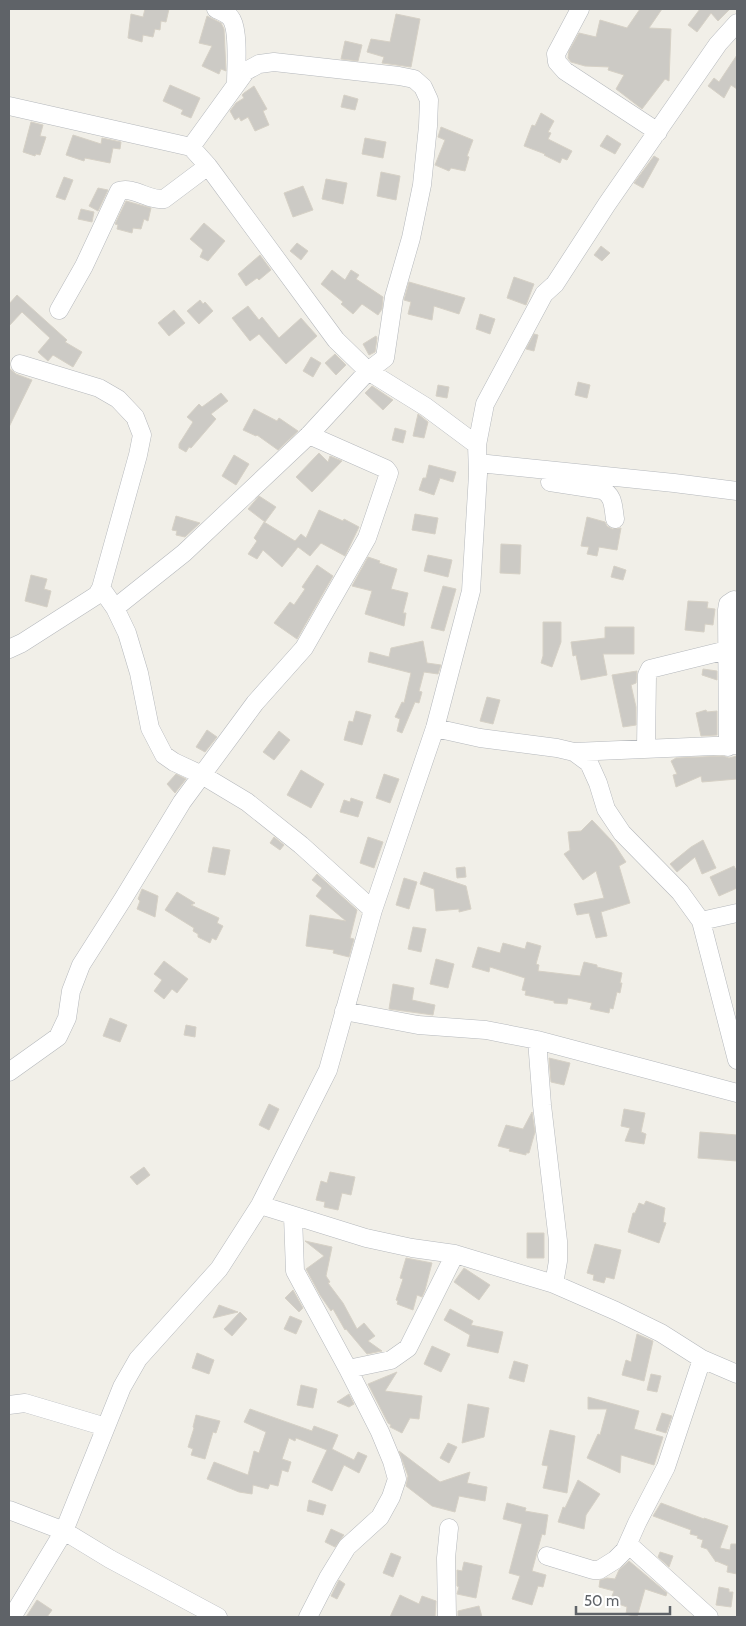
<svg xmlns="http://www.w3.org/2000/svg" width="746" height="1626" font-family="Cabin,sans-serif">
<style>
.building{fill:#cccac5;stroke:#d6d1c6}
.lines{fill:none;stroke-linecap:round;stroke-linejoin:round}
.minor-casing{stroke:#b5b8bc;stroke-width:19}
.minor{stroke:#fff;stroke-width:18}
</style>
<rect width="100%" height="100%" fill="#f1efe8"/>
<!-- building -->
<path class="building" d="M145 9H169L166 22 161 21 160 30 155 29 153 37 143 35 142 42 128 38 131 14 143 17Z
M640 9H662L649 28 671 29 669 81 665 79 642 109 616 89 624 75 608 70 609 67 585 66 571 62 568 58 569 51 579 33 596 37 600 20 627 28Z
M700 9H730L718 21 711 13 697 32 688 25Z
M396 14 420 19 411 67 382 63 384 57 367 52 371 39 390 42Z
M207 16 221 23 224 29 226 71 221 69 219 74 202 66 212 46 199 43Z
M345 41 362 45 358 61 341 59Z
M737 55V89L731 85 724 98 708 86 714 78 719 82Z
M170 85 200 98 191 118 181 114 183 110 163 101Z
M254 86 267 109 263 111 269 125 255 131 248 117 241 121 239 117 235 120 230 111 236 103 244 98 242 95 244 93Z
M344 95 358 99 355 110 341 107Z
M541 113 554 121 548 132 551 133 548 139 572 151 567 160 562 158 560 163 544 155 545 154 524 146 532 125 535 126Z
M31 122 43 125 40 136 46 137 40 155 36 154 35 156 23 152Z
M441 127 473 140 467 156 469 157 465 171 451 168 449 171 435 165 445 140 438 137Z
M73 135 101 144 102 138 121 142 120 149 113 148 110 163 85 158 84 161 66 155Z
M607 135 621 144 615 154 600 146Z
M365 138 386 142 383 158 362 154Z
M654 156 659 159 643 188 634 183Z
M381 172 400 176 396 200 377 196Z
M64 177 73 180 65 200 56 197Z
M326 179 347 183 343 204 322 199Z
M303 186 313 210 293 217 284 193Z
M98 188 108 190 98 211 89 206Z
M126 201 151 208 148 221 144 219 141 229 133 228 132 233 117 229 118 225 115 224Z
M81 209 94 212 92 222 78 219Z
M204 223 225 241 208 261 200 257 203 250 190 239Z
M297 243 308 251 301 260 290 251Z
M601 246 610 253 602 261 594 255Z
M260 255 271 270 259 280 257 278 246 286 238 274Z
M332 270 345 280 351 270 359 275 356 279 383 297 382 309 378 315 362 304 353 314 341 304 343 302 321 284Z
M514 277 534 284 526 305 507 298Z
M409 282 465 298 459 314 434 306 432 320 408 314 411 302 404 300Z
M17 295 67 340 65 342 82 352 73 367 53 355 48 361 38 352 50 338 22 312 9 326V304Z
M200 300 203 304 205 302 213 311 199 324 187 311Z
M248 306 259 320 262 317 279 338 301 318 317 336 286 364 259 334 250 341 232 318Z
M174 310 185 323 169 336 158 323Z
M480 314 495 319 490 334 476 329Z
M534 334 538 335 534 351 526 349Z
M376 336 377 338 375 352 369 355 363 344Z
M335 354 346 365 336 375 325 363Z
M311 357 321 363 313 377 303 371Z
M9 368 16 374 32 380 9 427Z
M578 382 590 385 587 398 575 395Z
M438 385 449 387 447 398 436 396Z
M372 386 393 400 383 410 365 393Z
M221 393 228 401 211 414 216 419 191 448 189 447 186 452 179 448V444L193 422 187 417 199 404 202 407Z
M254 409 277 421 279 418 298 431 278 450 257 435 256 436 243 430Z
M418 414 428 422 424 438 413 436Z
M395 428 406 431 403 443 392 440Z
M319 453 328 462 330 456 342 461 312 492 296 477Z
M234 455 249 464 236 485 222 476Z
M429 465 456 472 453 482 440 478 434 495 419 490 423 478H426Z
M259 496 276 507 265 522 248 509Z
M319 510 343 521 344 519 359 527 345 556 321 543 310 556 298 547 282 567 263 550 257 559 248 554 257 541 254 538 264 522 295 541 301 534 306 538Z
M415 514 438 518 435 534 412 530Z
M176 516 200 523 185 537 176 535 177 531 172 530Z
M587 517 605 522 607 526 612 529 621 528 617 550 599 547 597 556 587 554 589 547 581 546Z
M501 544 521 545 520 574 500 573Z
M428 555 452 560 448 577 424 571Z
M368 557 380 561 379 563 397 569 391 589 408 593 403 613H406L404 626 365 614 372 591 352 586Z
M317 565 333 576 297 639 274 623 290 602 294 605 305 589 302 587Z
M614 566 626 570 623 580 611 577Z
M31 575 47 579 44 589 51 591 47 607 25 601Z
M443 586 456 589 444 631 431 628Z
M688 601 708 602 707 608 715 609 713 625 705 624 704 632 685 630Z
M543 622H561V642L552 667 541 663 543 656Z
M605 627H634V654H603L607 675 581 680 576 655 573 656 571 642 605 638Z
M423 641 427 663 441 665 438 674 424 672 419 691 422 692 419 703 415 702 402 733 397 731 400 719 395 717 402 702 404 703 411 673 368 662 370 652 389 657 391 648Z
M703 669 717 671V680L702 675Z
M637 671 636 683 631 685 636 707V725L623 727 612 675Z
M487 697 500 700 493 724 480 721Z
M706 710 707 712 717 711V735L701 736 696 713Z
M356 711 371 715 362 745 344 740 349 721 353 722Z
M207 730 217 737 205 752 196 747Z
M279 731 290 740 274 760 263 752Z
M723 756 729 758 737 756V779L702 782 701 776 676 787 673 775 677 774 671 761 676 758Z
M301 770 324 784 311 808 287 795Z
M176 774 186 779 175 793 167 784Z
M384 774 399 779 390 803 376 798Z
M351 798 363 802 358 817 340 812 344 800 350 802Z
M592 820 613 842 626 862 619 866 630 903 601 912 607 936 596 938 589 913 577 915 574 904 604 898 596 871 583 880 564 854 570 850 568 832 581 831Z
M274 837 284 845 280 850 270 843Z
M368 837 383 842 374 868 360 863Z
M703 840 716 868 702 874 695 857 677 872 670 864 691 847Z
M213 847 230 850 225 875 208 872Z
M734 866 737 872V888L719 896 710 877Z
M465 867 466 877 457 878 456 868Z
M424 872 466 886 471 909 459 912V909L436 911 434 889 420 884Z
M317 874 357 910 350 938 354 939 349 957 333 953 334 950 306 946 310 915 346 921 316 896 322 888 312 880Z
M404 878 417 882 409 909 396 905Z
M142 889 158 896 155 917 137 909 140 901 138 899Z
M177 892 195 903 191 905 219 918 217 923 223 926 216 940 212 938 210 943 198 937V934L193 931 194 928 165 910Z
M413 927 426 929 421 952 408 949Z
M527 942 541 946 536 964 539 965 538 971 580 976 584 962 597 965V967L622 973 620 983H622L620 993 617 992 613 1009 610 1008 609 1013 590 1009 592 1003 568 998 567 1004 554 1003V1001L525 995 526 991 522 990 525 978 490 967 489 972 472 967 478 947 500 953 503 943 525 949Z
M436 959 454 964 448 988 430 984Z
M164 961 188 979 177 993 172 989 164 999 154 991 162 980 154 974Z
M393 984 414 988 412 1000 435 1005 433 1015 389 1009Z
M110 1018 127 1025 120 1042 103 1036Z
M186 1025 196 1027 195 1037 184 1035Z
M549 1058 570 1063 564 1085 551 1082Z
M269 1104 279 1109 269 1130 259 1125Z
M624 1109 645 1113 641 1132 646 1134 644 1144 625 1141 630 1128 621 1126Z
M532 1112 535 1132 529 1153H526V1155L509 1151 510 1149 498 1146 506 1125 523 1129Z
M700 1132 737 1135V1161L698 1158Z
M144 1167 150 1175 137 1185 130 1177Z
M330 1172 355 1177 351 1195 342 1193 338 1210 324 1207 325 1202 316 1200 321 1181 327 1183Z
M646 1201 665 1208 663 1222 666 1223 659 1243 628 1232 633 1213H635L639 1203 644 1205Z
M527 1233H544V1258H527Z
M305 1241 332 1247 326 1276 330 1282 328 1283 343 1303 357 1329 364 1323 375 1336 368 1341 382 1351 367 1354 346 1329 345 1330 333 1309 331 1311 320 1295 306 1269 324 1256Z
M595 1244 621 1250 614 1279 606 1277 604 1283 593 1280 594 1275 587 1273Z
M406 1258 432 1263 425 1290 422 1297 417 1295 413 1310 397 1304 398 1301 396 1300 403 1279 400 1278Z
M464 1268 490 1285 479 1300 454 1282Z
M293 1290 303 1308 299 1312 285 1298Z
M219 1305 238 1312 213 1318Z
M450 1309 473 1321 471 1325 503 1332 498 1353 467 1346 470 1335 444 1320Z
M240 1312 247 1319 232 1336 224 1329Z
M290 1316 302 1321 296 1334 284 1329Z
M637 1334 653 1341 644 1381 622 1375 626 1360 631 1362Z
M432 1346 450 1354 441 1372 424 1364Z
M197 1353 214 1360 209 1374 192 1368Z
M514 1361 528 1365 524 1382 509 1378Z
M397 1372 385 1391 422 1396 419 1419 410 1418 402 1433 390 1427 391 1425 388 1423 368 1384Z
M651 1374 661 1376 657 1392 647 1390Z
M301 1385 317 1389 313 1408 297 1405Z
M349 1394 354 1404 349 1407 337 1402Z
M588 1397 639 1411 634 1429 663 1437 654 1465 621 1455 620 1473 587 1458 598 1434 600 1435 607 1409H588Z
M468 1404 489 1408 484 1437 462 1443Z
M250 1409 312 1431 314 1426 338 1435 332 1449 354 1460 358 1452 367 1456 359 1473 344 1465 332 1491 312 1482 327 1450 296 1438 295 1441 289 1438 282 1459 291 1462 288 1472 282 1470 278 1486 270 1484 268 1489 253 1485 252 1494 239 1492 207 1479 214 1462 248 1475 254 1451 259 1453 266 1432 244 1422Z
M662 1413 672 1416 666 1433 656 1430Z
M196 1415 220 1421 216 1433 213 1432 205 1459 191 1455 193 1449 188 1447 194 1428 193 1427Z
M550 1430 575 1436 567 1493 543 1488 548 1466 542 1465Z
M448 1443 457 1447 449 1463 440 1458Z
M399 1451 440 1482 470 1472 467 1483 487 1487 485 1501 459 1496 455 1512 432 1506 406 1486 408 1476Z
M578 1480 600 1494 586 1515 584 1529 558 1522 563 1507 565 1508Z
M309 1500 326 1505 323 1515 307 1511Z
M507 1503 526 1508 525 1511 548 1515 545 1535 542 1534 532 1571 546 1575 543 1587 538 1586 532 1605 512 1599 520 1576 509 1573 522 1524 503 1519Z
M661 1503 704 1519V1518L728 1526 720 1548 730 1550 731 1544H737V1574L727 1572 728 1566 716 1561V1562L707 1549 701 1547 703 1540 697 1538 698 1536 690 1534 691 1530 653 1516Z
M331 1529 344 1535 335 1547 325 1542Z
M660 1552 673 1556 669 1567 658 1557Z
M391 1553 401 1557 393 1577 383 1573Z
M629 1561 667 1593 666 1596 645 1589 637 1617 626 1614 627 1607 610 1601 614 1591 599 1587 600 1580 607 1578 615 1579 619 1570Z
M464 1562 482 1566 476 1598 457 1594 459 1587 457 1586V1570L462 1571Z
M339 1580 345 1584 337 1599 331 1596Z
M719 1587 729 1589V1592H733L731 1607 716 1605Z
M400 1595 419 1604 422 1596 436 1601 435 1617H390Z
M37 1600 52 1610 47 1617H26Z
M479 1606 482 1617H458V1611Z"/>
<g class="lines">
<!-- minor casing -->
<g class="minor-casing">
<path id="minor" d="M216 9C223 12 229 14 232 20 239 33 236 69 236 84
M580 9 556 54 557 62 565 71 658 132
M9 106 191 147 208 166 336 340 368 371 426 407 477 445
M59 310 84 266 119 191C133 186 149 201 164 199L208 166
M20 364 99 388 118 399 135 417 142 435 138 455 101 588 115 608 127 633 139 673 150 728 164 755 174 762 202 775 247 802 301 845 373 910
M478 463 674 483 737 491
M550 482 602 490C614 495 613 507 615 519
M115 608 184 553 309 435 368 371 385 358 394 297 411 238 422 185 428 126 429 100 423 87 414 79 399 76 274 62 259 64 246 71 191 147
M9 649 22 643 97 595 101 588
M435 728 480 738 557 748 574 752 589 763 598 783 606 809 622 833 680 892 701 921 737 1060
M728 747 727 610 728 604 734 600 737 601
M646 748 647 675 650 669 727 650
M574 752 737 745
M701 921 737 913
M344 1011 418 1025 486 1030 537 1040 737 1093
M537 1040 542 1105 558 1241V1261L554 1284
M9 1072 58 1037 67 1018 71 991 81 965 123 899 182 802 255 703 304 648 367 538 389 473 386 469 309 435
M260 1205 366 1238 412 1248 455 1254 554 1284 616 1311 661 1333 702 1359 737 1374
M293 1216 295 1271 348 1369 380 1432 392 1461 397 1479 391 1497 380 1517 347 1547 328 1578 308 1617
M348 1369 391 1360 408 1348 455 1254
M9 1405 25 1403 106 1427
M9 1510 64 1531 110 1559 218 1617
M628 1544 709 1617
M547 1556 593 1570H599L615 1560 625 1550 637 1523 666 1467 702 1359
M12 1617 64 1531 122 1387 138 1359 219 1269 260 1205 328 1070 373 910 435 728 471 591 478 474 477 445 485 404 544 294 555 284 607 204 718 44 737 23
M447 1617 446 1558 449 1528"/>
</g>
<!-- minor -->
<use href="#minor" class="minor"/>
</g>
<!-- border -->
<rect width="746" height="1626" fill="none" stroke="#5f6368" stroke-width="20"/>
<!-- scale -->
<path d="M576 1606v8h94v-8" fill="none" stroke="#5f6368" stroke-width="2.5"/>
<text x="584" y="1606" font-size="15" fill="#5f6368" stroke="#ffffff" stroke-width="4" paint-order="stroke">50 m</text>
</svg>
